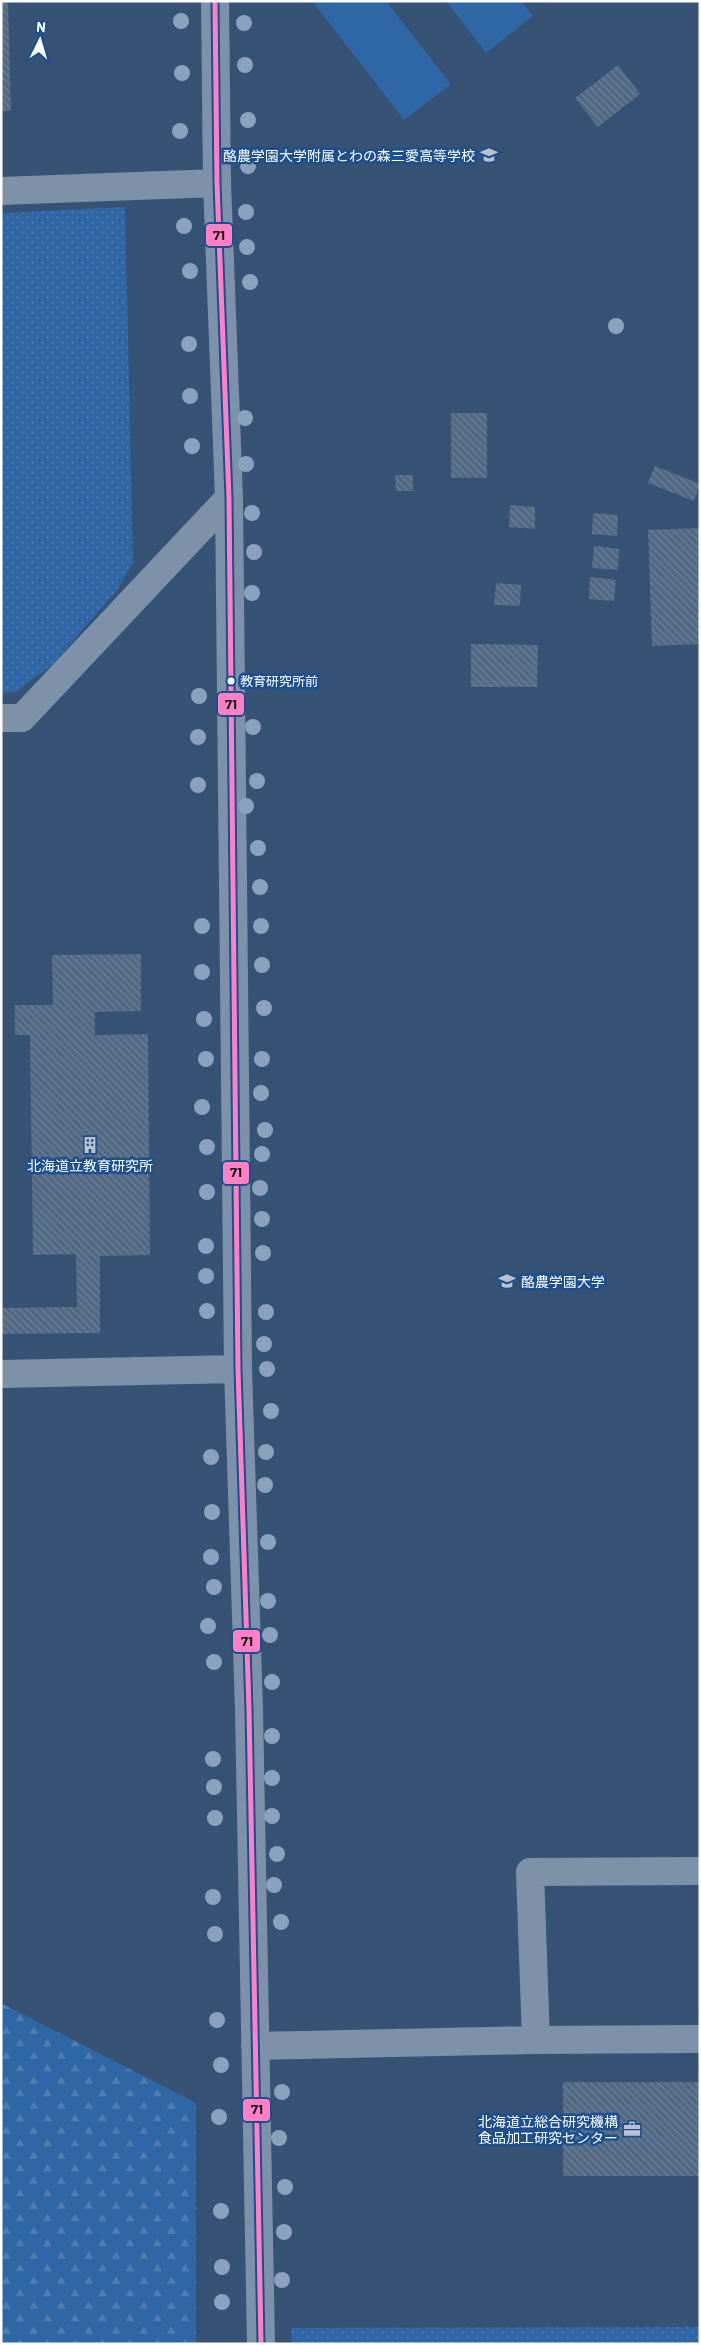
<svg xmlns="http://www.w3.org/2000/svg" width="701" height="2345" font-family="Barlow,'Noto Sans JP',sans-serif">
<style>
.green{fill:#2f66a5}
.forest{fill:url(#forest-firs)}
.park{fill:url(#park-dots)}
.building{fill:url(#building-back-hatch)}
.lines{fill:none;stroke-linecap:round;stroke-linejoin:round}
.minor{stroke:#7d92a8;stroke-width:28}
.bus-1-casing{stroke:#1b4f8f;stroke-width:9}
.bus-1{stroke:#ff80c5;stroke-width:5}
.tree{fill:#8aa2be}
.bus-dot{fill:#fff;stroke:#1b4f8f;stroke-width:2}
.labels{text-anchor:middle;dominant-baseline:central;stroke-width:5;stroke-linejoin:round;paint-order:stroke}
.bus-label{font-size:13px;fill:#fff;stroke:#1b4f8f;text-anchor:start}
.poi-label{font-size:14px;fill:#fff;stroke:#1b4f8f;text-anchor:end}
.line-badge{stroke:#1b4f8f;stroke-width:2}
.pale-badge-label{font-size:14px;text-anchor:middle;font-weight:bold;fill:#111}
</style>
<defs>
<pattern id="forest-firs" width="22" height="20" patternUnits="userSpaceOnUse" patternTransform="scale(1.25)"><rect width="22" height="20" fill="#2f66a5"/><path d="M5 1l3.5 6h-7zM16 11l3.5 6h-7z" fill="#4e7db2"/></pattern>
<pattern id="park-dots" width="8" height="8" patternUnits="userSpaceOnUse" patternTransform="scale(1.25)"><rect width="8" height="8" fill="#2f66a5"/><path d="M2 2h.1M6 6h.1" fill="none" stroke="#4e7db2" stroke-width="1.8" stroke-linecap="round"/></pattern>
<pattern id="building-back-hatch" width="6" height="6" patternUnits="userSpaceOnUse" patternTransform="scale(1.25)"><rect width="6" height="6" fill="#526984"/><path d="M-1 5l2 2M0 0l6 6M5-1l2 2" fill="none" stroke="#6c8096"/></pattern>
</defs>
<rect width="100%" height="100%" fill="#365274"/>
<!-- green -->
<path class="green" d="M312 1H386L451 84 404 120Z
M446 1H521L533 16 486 53Z"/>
<!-- forest -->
<path class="forest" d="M1 2003 196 2103V2344H1Z"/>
<!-- park -->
<path class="park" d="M125 207 133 562 118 589 53 664 17 691 1 693V213Z
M700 2327V2344H292L291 2328Z"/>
<!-- building -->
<path class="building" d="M1 1H8L11 111H1Z
M618 65 640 94 598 127 575 98Z
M451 413H487V478H451Z
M655 466 700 484 694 501 648 483Z
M395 475H413V491H396Z
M510 505 535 507V529L509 527Z
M593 513 618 515 617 536 592 534Z
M700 528V644L652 646 648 530Z
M594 546 619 549 618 570 592 568Z
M590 577 616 580 614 601 589 599Z
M496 583 521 585 520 606 494 605Z
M471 644 538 645 537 687H471Z
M141 954V1011L95 1012V1035L148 1034 150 1255 100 1256V1333L1 1334V1308L77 1307 76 1254 33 1255 30 1035H15V1005H53L52 955Z
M563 2082H700V2176H563Z"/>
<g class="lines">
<!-- minor -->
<path class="minor" d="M215 1 217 183 229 498 238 1369 249 1709 261 2344
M1 191 217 183
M1 718H22L229 498
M1 1374 238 1369
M536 2040 530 1872 700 1871
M255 2046 536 2040 700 2039"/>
<!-- bus-1 casing -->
<g class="bus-1-casing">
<path id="bus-1" d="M215 1 217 183 229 498 238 1369 249 1709 261 2344"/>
</g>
<!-- bus-1 -->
<use href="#bus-1" class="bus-1"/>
</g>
<!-- trees -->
<g class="tree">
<circle cx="181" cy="21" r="8"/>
<circle cx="244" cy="23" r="8"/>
<circle cx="245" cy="65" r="8"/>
<circle cx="182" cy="73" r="8"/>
<circle cx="248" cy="120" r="8"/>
<circle cx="180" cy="131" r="8"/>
<circle cx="248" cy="166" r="8"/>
<circle cx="246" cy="212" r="8"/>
<circle cx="184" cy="226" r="8"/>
<circle cx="247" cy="247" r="8"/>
<circle cx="190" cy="271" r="8"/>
<circle cx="250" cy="282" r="8"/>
<circle cx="616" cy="326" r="8"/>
<circle cx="189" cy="344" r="8"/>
<circle cx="190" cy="396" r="8"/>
<circle cx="245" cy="418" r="8"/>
<circle cx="192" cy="446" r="8"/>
<circle cx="246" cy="464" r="8"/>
<circle cx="252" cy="513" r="8"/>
<circle cx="254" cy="552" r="8"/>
<circle cx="252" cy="593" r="8"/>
<circle cx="199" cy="696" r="8"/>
<circle cx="253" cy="727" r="8"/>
<circle cx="198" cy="737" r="8"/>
<circle cx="257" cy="781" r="8"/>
<circle cx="198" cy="785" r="8"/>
<circle cx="246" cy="806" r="8"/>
<circle cx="258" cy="848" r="8"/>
<circle cx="260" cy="887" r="8"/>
<circle cx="202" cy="926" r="8"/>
<circle cx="261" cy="926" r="8"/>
<circle cx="262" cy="965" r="8"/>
<circle cx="202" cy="972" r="8"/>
<circle cx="264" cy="1008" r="8"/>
<circle cx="204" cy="1019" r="8"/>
<circle cx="206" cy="1059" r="8"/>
<circle cx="262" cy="1059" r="8"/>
<circle cx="261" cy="1093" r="8"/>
<circle cx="202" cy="1107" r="8"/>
<circle cx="265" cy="1130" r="8"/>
<circle cx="207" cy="1147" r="8"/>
<circle cx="262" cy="1154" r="8"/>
<circle cx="260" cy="1188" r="8"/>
<circle cx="207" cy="1192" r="8"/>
<circle cx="262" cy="1219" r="8"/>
<circle cx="206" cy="1246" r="8"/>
<circle cx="263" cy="1253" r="8"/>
<circle cx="206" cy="1276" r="8"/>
<circle cx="207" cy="1311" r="8"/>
<circle cx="266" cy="1312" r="8"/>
<circle cx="264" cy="1344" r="8"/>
<circle cx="267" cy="1369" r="8"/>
<circle cx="271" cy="1411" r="8"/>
<circle cx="266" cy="1452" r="8"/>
<circle cx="211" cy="1457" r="8"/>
<circle cx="265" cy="1485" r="8"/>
<circle cx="212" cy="1512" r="8"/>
<circle cx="268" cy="1542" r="8"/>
<circle cx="211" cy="1557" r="8"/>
<circle cx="214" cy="1587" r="8"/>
<circle cx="268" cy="1601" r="8"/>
<circle cx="208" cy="1626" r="8"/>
<circle cx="270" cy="1635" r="8"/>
<circle cx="214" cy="1662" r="8"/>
<circle cx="272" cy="1682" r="8"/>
<circle cx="272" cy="1736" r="8"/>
<circle cx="213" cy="1759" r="8"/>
<circle cx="272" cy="1778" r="8"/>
<circle cx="214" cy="1787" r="8"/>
<circle cx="272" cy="1816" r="8"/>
<circle cx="215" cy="1818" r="8"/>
<circle cx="277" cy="1854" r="8"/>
<circle cx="274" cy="1885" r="8"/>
<circle cx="213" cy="1897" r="8"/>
<circle cx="281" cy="1922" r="8"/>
<circle cx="215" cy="1934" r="8"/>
<circle cx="217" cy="2020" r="8"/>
<circle cx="221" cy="2065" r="8"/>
<circle cx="282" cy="2092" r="8"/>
<circle cx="219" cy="2117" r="8"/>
<circle cx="279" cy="2138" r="8"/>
<circle cx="285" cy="2187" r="8"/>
<circle cx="221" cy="2211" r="8"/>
<circle cx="284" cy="2232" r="8"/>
<circle cx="222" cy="2267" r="8"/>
<circle cx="282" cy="2280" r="8"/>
<circle cx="222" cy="2302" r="8"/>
</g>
<!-- icons -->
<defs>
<g id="school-bare" transform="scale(1.35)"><path d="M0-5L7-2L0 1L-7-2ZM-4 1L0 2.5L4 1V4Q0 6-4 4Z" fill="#b9c2ce" stroke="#1b4f8f" stroke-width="2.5" paint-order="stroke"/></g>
<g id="building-bare" transform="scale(1.35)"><path d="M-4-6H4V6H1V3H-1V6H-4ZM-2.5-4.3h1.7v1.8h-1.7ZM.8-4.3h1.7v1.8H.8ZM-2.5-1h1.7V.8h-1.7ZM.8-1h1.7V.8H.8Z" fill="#b9c2ce" stroke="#1b4f8f" stroke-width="2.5" paint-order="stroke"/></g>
<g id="university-bare" transform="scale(1.35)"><path d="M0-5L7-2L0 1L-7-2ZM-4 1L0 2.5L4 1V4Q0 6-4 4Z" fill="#b9c2ce" stroke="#1b4f8f" stroke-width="2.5" paint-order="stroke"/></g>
<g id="office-bare" transform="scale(1.35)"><path d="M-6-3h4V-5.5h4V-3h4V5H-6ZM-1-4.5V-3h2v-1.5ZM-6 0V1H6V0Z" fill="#b9c2ce" stroke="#1b4f8f" stroke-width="2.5" paint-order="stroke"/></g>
</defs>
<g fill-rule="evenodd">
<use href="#school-bare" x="489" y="155"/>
<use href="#building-bare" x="90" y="1145"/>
<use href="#university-bare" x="507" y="1281"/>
<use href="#office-bare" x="632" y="2129"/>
</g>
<!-- markers -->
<circle class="bus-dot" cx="231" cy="681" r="4.5"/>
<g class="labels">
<!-- bus labels -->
<g class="bus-label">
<text x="240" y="681">教育研究所前</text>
</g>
<!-- poi labels -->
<g class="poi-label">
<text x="475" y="155">酪農学園大学附属とわの森三愛高等学校</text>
<text x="90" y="1165" text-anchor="middle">北海道立教育研究所</text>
<text x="521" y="1281" text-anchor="start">酪農学園大学</text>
<text x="618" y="2121">北海道立総合研究機構<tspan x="618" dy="16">食品加工研究センター</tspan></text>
</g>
</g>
<g class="line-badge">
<rect x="205" y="223" width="28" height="24" rx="5" fill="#ff80c5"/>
<rect x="217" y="692" width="28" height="24" rx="5" fill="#ff80c5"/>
<rect x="222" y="1161" width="28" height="24" rx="5" fill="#ff80c5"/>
<rect x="232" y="1629" width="29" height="24" rx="5" fill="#ff80c5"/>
<rect x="242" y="2098" width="29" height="24" rx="5" fill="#ff80c5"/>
</g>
<g class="pale-badge-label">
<text x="219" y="240">71</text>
<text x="231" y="709">71</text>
<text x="236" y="1177">71</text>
<text x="247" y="1646">71</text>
<text x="257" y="2114">71</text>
</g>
<!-- border -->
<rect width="701" height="2345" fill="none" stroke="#ffffff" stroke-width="5"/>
<!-- north arrow -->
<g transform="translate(40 40) rotate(5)" stroke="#1b4f8f" stroke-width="4" paint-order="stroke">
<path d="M0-4L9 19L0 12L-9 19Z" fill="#ffffff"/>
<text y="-8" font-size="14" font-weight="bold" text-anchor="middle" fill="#ffffff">N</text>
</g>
</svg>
